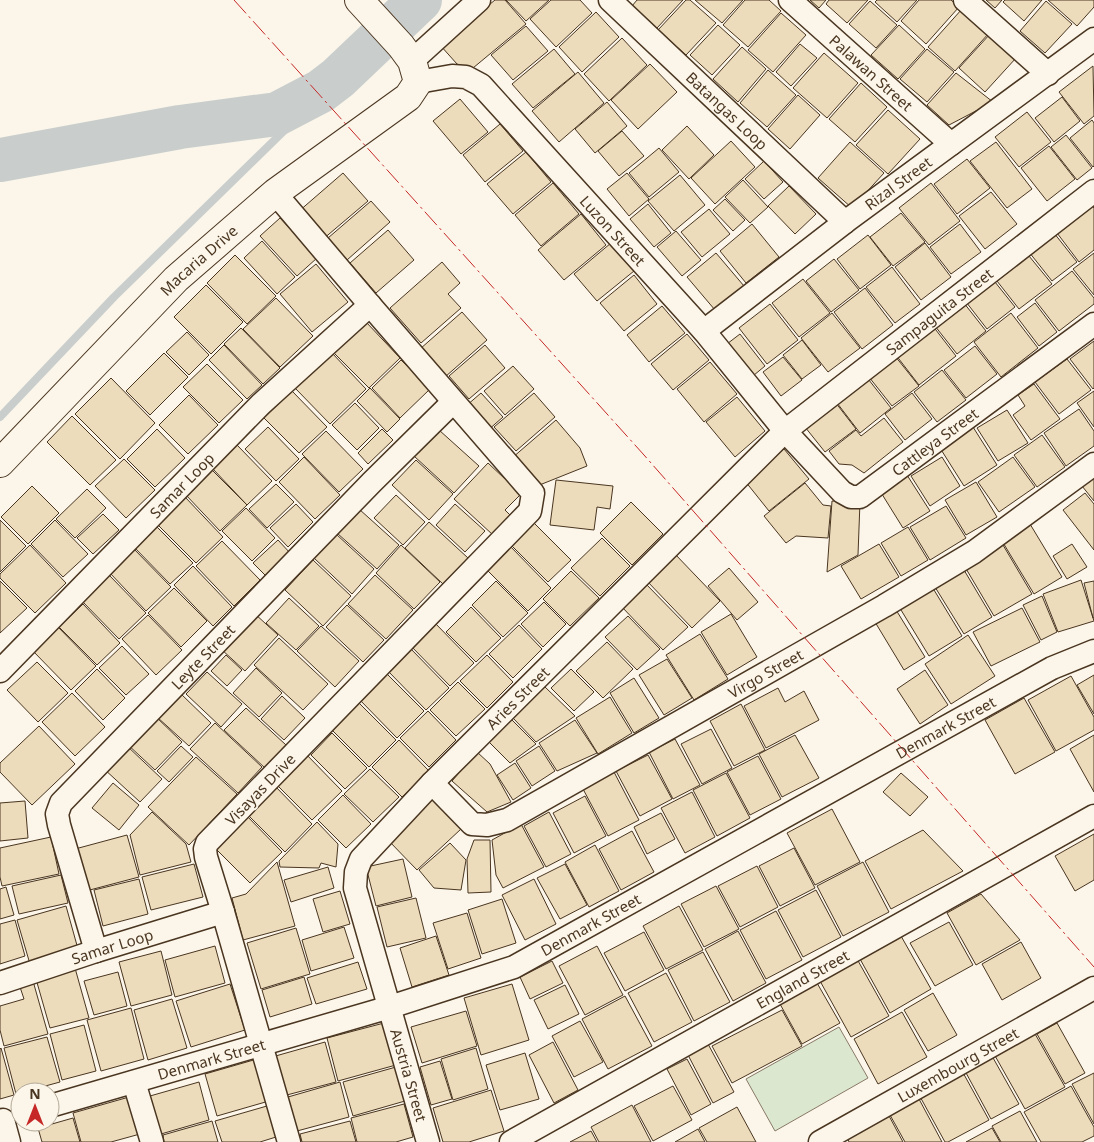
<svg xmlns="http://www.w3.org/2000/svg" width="1094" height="1142" font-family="'Noto Sans',sans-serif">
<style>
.green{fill:#dce7d0;stroke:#887966}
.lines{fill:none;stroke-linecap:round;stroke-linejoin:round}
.stream{stroke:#c9cecd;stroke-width:8}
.river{stroke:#c9cecd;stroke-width:44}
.building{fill:#ecdcbc;stroke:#4a3520}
.minor-casing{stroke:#4a3520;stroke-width:25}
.tertiary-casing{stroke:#4a3520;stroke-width:30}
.minor{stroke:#fbf6e9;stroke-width:22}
.tertiary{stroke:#fbf6e9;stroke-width:28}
.power{stroke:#c62828;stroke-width:1;stroke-dasharray:18 4 2.5 4;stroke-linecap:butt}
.labels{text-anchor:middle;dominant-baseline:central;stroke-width:4;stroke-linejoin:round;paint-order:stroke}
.street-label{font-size:15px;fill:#4a3520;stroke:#fbf6e9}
</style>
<rect width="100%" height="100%" fill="#fbf6e9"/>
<!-- green -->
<path class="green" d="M839 1027 868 1078 775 1131 746 1079Z"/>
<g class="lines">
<!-- stream -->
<path class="stream" d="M0 417 114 297 338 78"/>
<!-- river -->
<path class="river" d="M0 160 180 127 277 114 321 91 338 78 420 0"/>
</g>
<!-- building -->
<path class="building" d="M495 0H505L526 24 473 68 463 67 457 64 440 45Z
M506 0H549L526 21Z
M551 0H580L592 13 556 47 530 19Z
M637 0H683L657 28 632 6Z
M686 0H690L716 23 686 55 658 30Z
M695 0H743L722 23Z
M745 0H769L781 11 748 47 723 25Z
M810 0H826L819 8Z
M829 0H868L847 23 826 4Z
M877 0H917L897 22 875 2Z
M919 0H951L959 7 926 44 901 21Z
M986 0H1002L995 8Z
M1005 0H1042L1024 21 1003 2Z
M1048 0H1094V7L1077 26Z
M870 1 897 25 876 48 849 24Z
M1046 1 1072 24 1045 53 1020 31Z
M962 9 989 33 955 71 928 47Z
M596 12 619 37 582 72 559 47Z
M781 13 806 35 773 72 748 50Z
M718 25 740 45 712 75 690 55Z
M899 25 925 49 898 79 871 55Z
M526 26 548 51 513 80 491 55Z
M990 34 1016 58 985 92 959 68Z
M622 38 647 65 609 101 584 74Z
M800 44 817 58 791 86 776 72Z
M742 47 766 69 738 102 713 79Z
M554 49 575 74 533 108 512 84Z
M927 49 954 72 927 102 900 79Z
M824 53 858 83 827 118 793 88Z
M650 64 677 92 638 129 611 100Z
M1093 66 1094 116 1084 124 1059 92Z
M768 70 796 95 767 127 740 103Z
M578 72 604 103 559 142 532 111Z
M956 73 993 102 949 125 927 105Z
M861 83 887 107 855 142 829 119Z
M798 95 820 115 790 149 768 129Z
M1062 97 1080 121 1054 142 1035 118Z
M460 99 488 132 461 154 433 121Z
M607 102 627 126 595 153 575 129Z
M888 110 920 139 888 174 856 145Z
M1027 112 1051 142 1019 167 995 137Z
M1092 120 1094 123V166L1093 167 1070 138Z
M500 124 523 151 485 182 463 155Z
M687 126 714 155 689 179 662 150Z
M622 131 644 156 619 176 598 151Z
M1066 135 1092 168 1077 180 1051 147Z
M731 141 755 167 715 204 691 178Z
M850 142 884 173 852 208 818 178Z
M996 142 1032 189 1007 208 970 161Z
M1049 146 1075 179 1047 201 1021 168Z
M659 148 679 172 649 197 629 173Z
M526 152 551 182 513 214 487 184Z
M967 159 990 188 957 214 934 184Z
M764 161 783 182 764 199 745 179Z
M343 173 368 201 322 240 298 212Z
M627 173 649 199 629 216 607 189Z
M680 175 705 205 674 231 648 201Z
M743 180 768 207 750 223 725 197Z
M553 183 579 214 541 246 515 215Z
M931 183 960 221 929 245 899 208Z
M789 186 816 214 795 234 768 206Z
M991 192 1017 224 985 249 959 216Z
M725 199 745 220 733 231 713 210Z
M371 201 390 222 347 260 328 238Z
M1089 202 1094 208V250L1079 262 1054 229Z
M648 204 671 233 654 247 630 219Z
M709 209 730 234 702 257 681 232Z
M901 213 925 242 893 266 870 237Z
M581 214 606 245 564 280 538 250Z
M280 218 317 258 297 276 260 236Z
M752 224 779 257 746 283 720 251Z
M960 224 981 252 951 274 930 247Z
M388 230 414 260 376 293 350 263Z
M676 231 701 260 682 276 657 247Z
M1054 233 1077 262 1052 281 1029 252Z
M868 235 891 265 860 289 837 259Z
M262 241 295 277 277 294 244 258Z
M611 243 634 271 597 301 574 274Z
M925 243 951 277 921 300 895 267Z
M716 253 744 286 715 310 687 277Z
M1094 253V295L1073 269Z
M235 255 276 296 247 324 207 283Z
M1029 256 1052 284 1019 309 997 281Z
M834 259 859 290 831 312 806 281Z
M442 262 460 283 448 294 461 308 421 343 390 308Z
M316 264 348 302 312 332 280 294Z
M892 267 920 304 895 323 866 287Z
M1072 271 1094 298V304L1059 331 1035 300Z
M634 275 657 304 624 331 600 303Z
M991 277 1015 307 987 329 963 298Z
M803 279 830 313 799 337 772 303Z
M206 285 243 322 211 354 174 317Z
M865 288 893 325 862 349 834 312Z
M276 298 313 336 280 367 243 329Z
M960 298 986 331 957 354 931 321Z
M1035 303 1057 332 1039 346 1017 317Z
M770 304 798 340 767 364 739 328Z
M662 306 685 333 649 362 627 335Z
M462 312 487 340 445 377 420 349Z
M832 313 860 348 828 372 801 338Z
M1011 313 1038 348 1001 377 974 342Z
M929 321 956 356 919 385 892 350Z
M366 322 400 358 369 388 334 353Z
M241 328 280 368 263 384 224 344Z
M187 332 209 355 189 375 166 352Z
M687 334 709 360 673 390 651 364Z
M740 334 765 366 748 380 723 347Z
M802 340 821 365 802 379 783 355Z
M1094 341V388L1093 389 1070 359Z
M224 345 262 385 247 399 209 360Z
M485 345 505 368 469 399 449 376Z
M975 346 997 374 966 398 944 370Z
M891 351 919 386 892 406 865 372Z
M164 353 188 377 150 415 126 391Z
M332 353 366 389 330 424 295 388Z
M783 357 802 380 781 396 763 372Z
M1067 359 1091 390 1059 414 1035 382Z
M401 360 430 389 400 418 372 388Z
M710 362 737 394 704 422 677 389Z
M207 364 243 400 219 423 183 387Z
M513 366 534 389 505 415 484 391Z
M942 370 966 400 937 422 914 392Z
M865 375 891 408 860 433 834 399Z
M111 378 155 423 120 459 75 414Z
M1034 384 1060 419 1031 440 1013 415 1025 406 1018 395Z
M370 388 400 419 387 432 357 401Z
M292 391 327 427 299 453 264 418Z
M1094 391V427L1077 403Z
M481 393 503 417 487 431 466 406Z
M534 393 555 417 516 451 494 427Z
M912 393 932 419 905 440 885 414Z
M189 395 218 425 188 454 159 425Z
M737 397 765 431 735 457 706 422Z
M832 398 856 429 825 452 801 422Z
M355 403 379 428 357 450 332 425Z
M1079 409 1094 431V446L1066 466 1044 433Z
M1007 410 1028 443 998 461 977 428Z
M72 416 116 460 90 485 47 442Z
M884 418 903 442 864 473 852 465 839 464 829 451 856 430 861 436Z
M556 420 580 448 587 466 537 486 512 458Z
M268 427 299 459 276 481 245 449Z
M973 427 997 465 964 486 940 448Z
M157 429 185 458 155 487 127 459Z
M382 429 393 440 368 464 358 453Z
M439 430 479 466 454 493 414 456Z
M326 431 363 469 339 492 302 454Z
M1042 435 1065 467 1037 487 1014 455Z
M237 445 272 481 247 505 213 469Z
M784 449 809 479 769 511 745 481Z
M304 457 340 495 315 519 279 482Z
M942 457 960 486 930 506 911 476Z
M1013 457 1035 487 999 512 978 482Z
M124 459 155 490 126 518 95 486Z
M416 460 453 494 429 520 392 485Z
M488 463 521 494 505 510 511 516 493 535 454 499Z
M211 469 247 505 220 531 185 494Z
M907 475 930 511 903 528 880 491Z
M1094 476V501L1082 486Z
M556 480 613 486 610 509 597 507 594 530 550 525Z
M976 482 997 517 966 535 945 500Z
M805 483 823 505 831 506 828 538 796 536 786 543 764 516Z
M276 484 294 502 267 528 249 509Z
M32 486 59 513 28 544 1 517Z
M87 489 106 508 75 538 56 519Z
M1085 493 1094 504V550L1063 510Z
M396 495 425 522 403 545 374 518Z
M185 497 223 537 196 563 157 524Z
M832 501 860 502 858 555 827 572Z
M631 502 663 534 632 565 600 533Z
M296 504 313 522 288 547 270 528Z
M455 504 485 531 465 552 436 525Z
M946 506 966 538 930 560 910 527Z
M246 508 275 538 252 561 222 531Z
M359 509 399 545 377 569 337 533Z
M103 514 119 530 93 554 77 538Z
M0 520 26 546 0 572Z
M55 520 88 554 63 577 31 544Z
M532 521 571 560 548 582 509 543Z
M429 522 468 558 443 584 405 548Z
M1030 524 1062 577 1034 594 1002 541Z
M155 525 193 563 170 584 133 546Z
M908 527 928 560 901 576 881 543Z
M336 534 374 569 352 594 314 558Z
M602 538 630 566 600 596 571 568Z
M278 540 291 554 267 577 253 563Z
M222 541 260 580 234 606 196 566Z
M879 544 899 577 861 599 841 566Z
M1072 544 1087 567 1067 579 1053 556Z
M30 545 66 583 35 613 0 578V574Z
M401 545 440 582 414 609 376 573Z
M509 545 551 588 528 611 485 568Z
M1003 545 1032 594 994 616 965 567Z
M133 548 171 587 146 611 109 572Z
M674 553 720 601 692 628 646 580Z
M313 560 351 596 323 626 285 590Z
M193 566 232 607 213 626 174 585Z
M729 568 758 602 737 620 708 586Z
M964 570 992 617 964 634 935 587Z
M571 571 599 598 570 626 543 599Z
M109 575 146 613 119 639 81 600Z
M375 575 413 610 386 639 348 604Z
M1081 580 1094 621 1058 632 1043 594Z
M0 581 27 608 0 633Z
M496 581 528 613 503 637 472 605Z
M1094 581V618H1093L1084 583Z
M645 583 688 627 663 650 621 606Z
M931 585 962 636 929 656 898 605Z
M174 588 207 621 181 647 148 613Z
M1042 596 1057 632 1041 640 1023 605Z
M289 598 319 626 296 650 266 623Z
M544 602 566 624 543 647 521 624Z
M83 604 120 643 97 665 59 627Z
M347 605 384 640 363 662 326 627Z
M893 605 925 657 904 670 872 617Z
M471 607 501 638 476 662 446 632Z
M1022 608 1040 642 991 666 973 632Z
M254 613 278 635 245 671 221 649Z
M731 614 757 657 727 675 701 632Z
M148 615 182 650 156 675 122 639Z
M628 616 660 649 637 670 605 637Z
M433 621 474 663 450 686 409 644Z
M519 625 542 649 513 678 489 654Z
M57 626 96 666 71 690 32 650Z
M321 626 359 661 335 687 297 651Z
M700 634 728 679 694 700 666 655Z
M968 635 995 676 951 704 925 664Z
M279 638 328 684 303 710 254 665Z
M607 642 633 669 603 698 576 671Z
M122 646 149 674 126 695 99 668Z
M410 648 449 688 426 710 387 670Z
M226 655 242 670 227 686 211 671Z
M487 655 513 682 487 708 460 681Z
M667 659 692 698 664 715 639 675Z
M37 662 68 693 38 722 7 690Z
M256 668 282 693 259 717 233 693Z
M97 669 125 698 103 720 75 691Z
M571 669 594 692 574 711 551 688Z
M925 670 948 705 920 724 897 689Z
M207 672 242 704 221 727 186 694Z
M385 672 424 711 397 738 358 698Z
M1094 675V714L1077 685Z
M1071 676 1094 717V730L1056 751 1028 700Z
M634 678 659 718 634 733 610 693Z
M458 682 485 709 456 736 430 710Z
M545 687 575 716 536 742 513 718Z
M778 688 785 702 804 691 819 720 766 748 744 706Z
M72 693 105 727 75 756 42 722Z
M180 693 211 723 189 746 157 717Z
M282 696 305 718 284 740 261 719Z
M610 697 632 733 598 754 576 718Z
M1024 698 1055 752 1015 774 985 720Z
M356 700 396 740 369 767 329 727Z
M741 704 765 750 734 766 710 721Z
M246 708 286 745 265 768 224 730Z
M428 711 456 740 429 767 400 738Z
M153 714 182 742 155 770 126 743Z
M511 719 536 744 510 763 489 742Z
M575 720 597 753 557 771 539 743Z
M215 723 262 767 238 793 190 749Z
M39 726 75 764 32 805 0 772V763Z
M711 729 732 768 702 784 681 744Z
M332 733 367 768 345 789 311 755Z
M795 735 819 778 782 797 759 754Z
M1094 735V792L1070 749Z
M675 739 700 785 673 799 649 752Z
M399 740 429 771 402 797 372 767Z
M126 745 162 779 140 802 103 768Z
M181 746 193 757 169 782 157 771Z
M539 746 555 771 532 786 516 761Z
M304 752 342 791 312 820 273 781Z
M477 752 490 764 511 802 487 812 452 781Z
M648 755 672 799 640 816 616 771Z
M758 756 781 799 750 815 727 772Z
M196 757 237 794 189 845 148 807Z
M515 763 531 788 513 800 497 775Z
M370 769 399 797 373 822 344 794Z
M614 772 639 820 608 836 583 789Z
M726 773 750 818 717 836 693 790Z
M901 773 928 797 910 816 883 792Z
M113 783 139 805 119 830 92 808Z
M273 784 312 824 285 852 245 812Z
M692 792 715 837 685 853 661 808Z
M343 795 371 824 346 848 318 820Z
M585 796 606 836 574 853 553 813Z
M431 798 461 829 417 870 388 840Z
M25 801 28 838 0 841V803Z
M832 809 860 862 815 885 787 833Z
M152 812 186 844 191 862 140 875 130 835Z
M549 812 571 854 546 867 524 826Z
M661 813 675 839 647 854 634 827Z
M245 814 282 852 250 883 213 846Z
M317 822 338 844 336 867 321 863 319 868 280 867 279 861Z
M521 824 544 867 503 888 496 875 492 840Z
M923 830 963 871 891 909 865 861Z
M632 831 654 872 621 890 599 849Z
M1094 834V880L1075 891 1055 856Z
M127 835 139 877 86 891 75 849Z
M51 837 59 874 2 886 0 877V848Z
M474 840H490L491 892 468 893 467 859Z
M450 843 466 860 461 890 434 888 419 870Z
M595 845 619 891 589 907 565 862Z
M794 848 815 888 780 906 759 866Z
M403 859 412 897 376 906 366 867Z
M277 862 295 926 243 940 232 898 246 894Z
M863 862 889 912 843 936 817 886Z
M194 864 203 897 151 910 142 877Z
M565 864 587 905 560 919 537 878Z
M757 866 778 907 740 927 718 886Z
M328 867 334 888 291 902 284 880Z
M61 875 68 903 19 914 12 886Z
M139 879 148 914 103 926 94 890Z
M534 879 556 924 525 940 502 895Z
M716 886 739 929 704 947 681 904Z
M6 887 14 915 0 919V889Z
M816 890 841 937 803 957 778 910Z
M340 891 350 924 323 932 313 899Z
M981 894 1020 940 976 965 947 913Z
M416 898 426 938 387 947 377 907Z
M502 899 516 943 482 954 468 910Z
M66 906 78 949 30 964 17 920Z
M679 906 703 950 666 969 643 926Z
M776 911 802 960 766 979 740 930Z
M467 913 481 958 448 969 433 923Z
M15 920 25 956 0 964V924Z
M949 922 973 965 935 986 910 943Z
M344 927 354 958 311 971 302 940Z
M296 928 310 974 261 989 247 943Z
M738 931 766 983 733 1001 705 949Z
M644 932 664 970 625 991 604 953Z
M436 936 449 975 412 987 400 948Z
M901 936 931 989 890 1013 860 959Z
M1021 942 1041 978 1002 1000 982 964Z
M215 946 225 983 175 997 165 960Z
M597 946 623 995 585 1015 559 966Z
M161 951 172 995 131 1006 119 962Z
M703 952 730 1002 694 1021 668 970Z
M857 959 889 1016 851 1037 820 981Z
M552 961 563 983 530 999 520 977Z
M358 962 367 989 316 1004 307 978Z
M75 968 89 1018 50 1028 36 979Z
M118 972 127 1006 94 1015 84 981Z
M666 973 692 1022 654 1042 628 993Z
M304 977 312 1004 270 1017 262 990Z
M33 981 48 1034 4 1046 0 1030V1006L24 999 19 984Z
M817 983 840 1023 802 1044 780 1004Z
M230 984 245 1030 191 1047 176 1001Z
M512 984 529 1040 481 1055 464 998Z
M565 985 579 1014 548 1029 534 1000Z
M933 993 957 1035 928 1051 904 1010Z
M625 996 652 1046 608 1069 582 1019Z
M172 999 187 1048 148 1060 134 1010Z
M131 1008 144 1059 101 1071 87 1020Z
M782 1010 802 1046 732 1083 712 1046Z
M466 1011 477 1046 422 1063 411 1027Z
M902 1012 927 1057 878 1084 854 1039Z
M580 1021 603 1062 574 1077 552 1036Z
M384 1023 396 1065 338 1081 327 1038Z
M1057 1023 1085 1073 1065 1084 1037 1034Z
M84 1025 96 1071 62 1080 50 1034Z
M1034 1032 1065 1087 1025 1109 994 1054Z
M47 1037 60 1082 16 1094 4 1048Z
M325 1042 336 1082 283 1096 272 1057Z
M553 1042 578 1090 554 1103 529 1055Z
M708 1044 734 1092 713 1103 688 1055Z
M1 1048 14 1095 0 1099V1049Z
M476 1048 488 1089 453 1100 441 1059Z
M525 1053 539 1099 500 1110 486 1065Z
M992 1056 1019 1104 991 1119 965 1071Z
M257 1059 269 1101 217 1116 205 1074Z
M687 1059 711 1104 691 1115 667 1069Z
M440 1061 452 1099 431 1105 420 1067Z
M396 1067 405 1101 353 1116 343 1082Z
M961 1069 989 1120 948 1142H945L918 1093Z
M1094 1073V1124L1072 1084Z
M199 1082 209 1120 161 1134 150 1096Z
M340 1082 349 1117 297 1131 288 1097Z
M673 1086 692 1120 653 1141 634 1106Z
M1071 1086 1094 1127V1136L1082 1142H1041L1024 1112Z
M491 1090 504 1131 469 1142H443L433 1108Z
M129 1097 140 1134 111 1142H81L73 1113Z
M919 1099 942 1142H905L890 1115Z
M404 1104 413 1137 396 1142H357L351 1118Z
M632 1105 651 1142H599L591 1127Z
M267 1106 276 1137 260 1142H222L215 1121Z
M737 1107 756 1142H707L699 1128Z
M1020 1111 1037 1142H1001L992 1126Z
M888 1114 903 1142H849L847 1137Z
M73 1118 80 1142H42L38 1128Z
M212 1121 218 1142H164L163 1135Z
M350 1121 356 1142H302L300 1134Z
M992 1128 1000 1142H966Z
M698 1129 705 1142H675Z
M591 1131 597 1142H570Z"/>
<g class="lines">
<!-- minor casing -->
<g class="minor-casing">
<g id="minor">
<path id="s1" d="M610 0 845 222"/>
<path id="s2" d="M790 0 951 144"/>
<path d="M965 0 1048 74"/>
<path d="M412 61 479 0"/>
<path id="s3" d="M418 82 452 76 466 77 481 85 704 331 785 431 842 492 851 497H860L1094 324"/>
<path d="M275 193 370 305 533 493 530 511 207 843 205 849 206 857 223 912 289 1142"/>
<path id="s4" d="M704 331 845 222 1094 39"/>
<path id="s5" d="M0 671 261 404 370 305"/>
<path id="s6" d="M432 783 472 824 487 825 507 820 884 606 974 552 1094 464"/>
<path id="s7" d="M96 951 59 825 57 814 61 803 372 482 453 402"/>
<path id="s8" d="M0 983 96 951 223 912"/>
<path d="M134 1082 152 1142"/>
<path id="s9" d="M50 1106 390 1007 514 967 1052 668 1094 651"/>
<path d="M3 1120 9 1142"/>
<path id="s10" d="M428 1142 355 888 356 872 361 859 432 783 785 431 1094 191"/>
<path id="s11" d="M511 1142 1094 816"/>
<path id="s12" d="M820 1142 1094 988"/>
</g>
</g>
<!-- tertiary casing -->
<g class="tertiary-casing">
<g id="tertiary">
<path id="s13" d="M0 463 176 279 275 193 408 97 418 82 412 61 401 46 359 0"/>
</g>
</g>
<!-- minor -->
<use href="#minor" class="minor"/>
<!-- tertiary -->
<use href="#tertiary" class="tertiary"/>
<!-- power -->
<path class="power" d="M234 0 644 455 1094 967"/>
</g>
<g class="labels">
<!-- street labels -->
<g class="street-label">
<text stroke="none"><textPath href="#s2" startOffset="109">Palawan Street</textPath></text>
<text stroke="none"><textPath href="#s1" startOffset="161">Batangas Loop</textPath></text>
<text stroke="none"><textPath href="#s4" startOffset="244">Rizal Street</textPath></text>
<text stroke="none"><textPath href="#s3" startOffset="262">Luzon Street</textPath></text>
<text stroke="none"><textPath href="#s13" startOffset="284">Macaria Drive</textPath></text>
<text stroke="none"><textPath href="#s10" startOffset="1092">Sampaguita Street</textPath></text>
<text stroke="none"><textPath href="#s3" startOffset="722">Cattleya Street</textPath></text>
<text stroke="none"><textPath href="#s5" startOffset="260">Samar Loop</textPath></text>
<text stroke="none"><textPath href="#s7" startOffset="358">Leyte Street</textPath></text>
<text stroke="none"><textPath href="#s6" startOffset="390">Virgo Street</textPath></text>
<text stroke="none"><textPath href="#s10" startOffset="519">Aries Street</textPath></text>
<text stroke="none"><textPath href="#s9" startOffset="978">Denmark Street</textPath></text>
<text transform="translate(260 789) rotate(-46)">Visayas Drive</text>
<text stroke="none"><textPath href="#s9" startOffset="572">Denmark Street</textPath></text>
<text stroke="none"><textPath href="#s8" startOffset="118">Samar Loop</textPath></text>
<text stroke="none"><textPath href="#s11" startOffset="334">England Street</textPath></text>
<text stroke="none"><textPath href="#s9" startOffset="168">Denmark Street</textPath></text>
<text stroke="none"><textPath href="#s12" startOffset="158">Luxembourg Street</textPath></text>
<text transform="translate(409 1075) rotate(74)">Austria Street</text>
</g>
</g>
<!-- north arrow -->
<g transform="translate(35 1107)"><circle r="24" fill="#fbf6e9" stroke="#b4a999"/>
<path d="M0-4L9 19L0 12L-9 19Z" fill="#c62828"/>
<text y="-8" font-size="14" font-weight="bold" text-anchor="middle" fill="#4a3520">N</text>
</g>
</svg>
